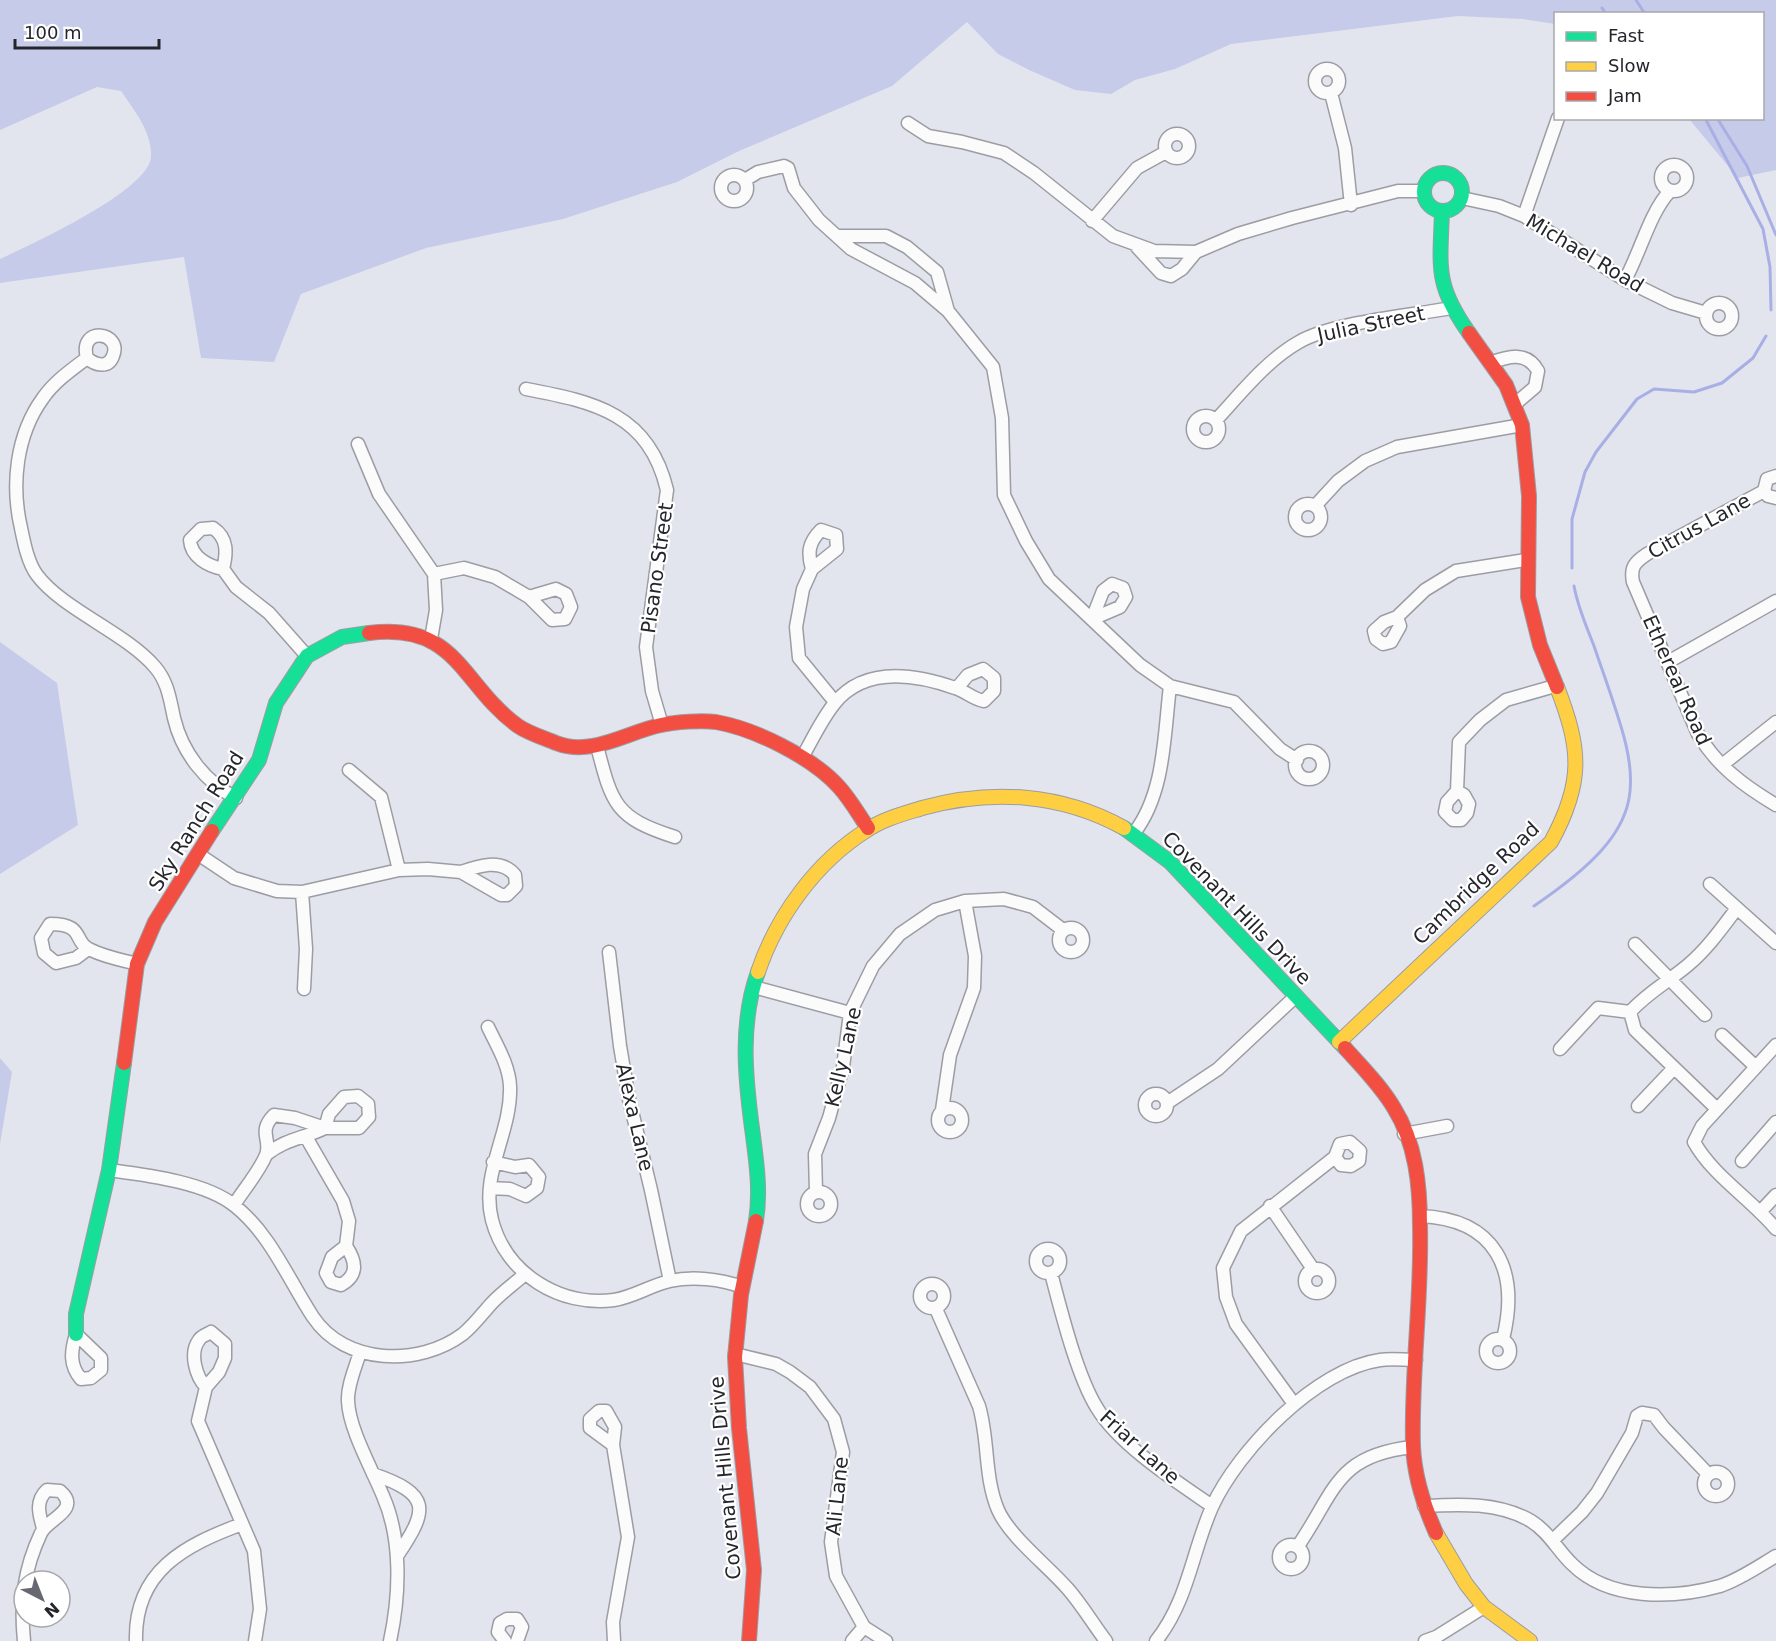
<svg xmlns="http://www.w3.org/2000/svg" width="1776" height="1641" font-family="'DejaVu Sans',sans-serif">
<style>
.green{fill:#c6cbe9}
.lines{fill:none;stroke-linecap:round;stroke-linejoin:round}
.stream{stroke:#a8afe4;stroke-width:3}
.street-casing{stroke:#9c9da3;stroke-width:15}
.fast-casing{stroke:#9c9da3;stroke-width:16}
.slow-casing{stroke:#9c9da3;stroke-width:16}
.jam-casing{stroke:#9c9da3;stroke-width:16}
.street{stroke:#fbfbfc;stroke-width:12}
.fast{stroke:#16e098;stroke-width:14}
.slow{stroke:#ffcf43;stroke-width:14}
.jam{stroke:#f24e42;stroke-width:14}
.labels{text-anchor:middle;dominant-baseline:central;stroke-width:4.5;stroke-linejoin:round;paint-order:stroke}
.street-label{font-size:20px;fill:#25262c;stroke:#fff}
</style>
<rect width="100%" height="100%" fill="#e3e5ee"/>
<!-- green -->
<path class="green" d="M0 0H1776V170L1738 178 1689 119 1762 118V14H1556L1555 24 1523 19 1458 16 1231 44 1175 69 1135 80 1111 94 1075 90 1029 70 998 54 967 22 892 86 739 151 677 182 563 219 426 248 301 294 274 362 201 358 184 257 0 283V259C30 245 151 190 151 156 152 132 134 110 121 91L97 87 0 130Z
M0 642 57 683 78 825 0 874Z
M0 1058 12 1072 0 1144Z"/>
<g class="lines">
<!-- stream -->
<path class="stream" d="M1636 0 1645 14
M1602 8 1606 14
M1705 118 1763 229 1770 267 1771 310
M1717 118 1747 166 1776 235
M1572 568V519L1585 472 1596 452 1637 399 1654 389 1694 392 1722 383 1753 358 1766 336
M1534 906C1665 817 1639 778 1594 646 1586 625 1578 608 1574 586"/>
<!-- street casing -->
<g class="street-casing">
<path id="street" d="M1315 81a12 12 0 1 1 24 0a12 12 0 1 1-24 0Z
M1331 93 1345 148 1351 205
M908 123 928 136 962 142 1004 153 1034 173 1113 236 1154 251 1196 252 1238 234 1292 218 1398 191H1423
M1165 146a12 12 0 1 1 24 0a12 12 0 1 1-24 0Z
M1661 178a13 13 0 1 1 26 0a13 13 0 1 1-26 0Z
M721 188a13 13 0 1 1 26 0a13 13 0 1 1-26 0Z
M745 180 758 172 784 166 788 168 794 188 819 220 851 249 915 283 948 311 993 367 1002 418 1004 495 1026 541 1049 579 1140 665 1170 686 1234 702 1280 749 1297 760
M1462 198 1499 206 1524 216 1625 280 1672 303 1706 313
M1524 216 1558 118
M1092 221 1137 168 1166 152
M837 236H886L907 247 937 272 948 311
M1136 246 1161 273 1171 276 1182 269 1196 252
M1625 280C1640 253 1650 212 1670 191
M1706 316a13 13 0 1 1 26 0a13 13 0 1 1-26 0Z
M87 358C95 365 108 369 113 356 123 332 78 325 87 358 71 370 54 382 43 398 16 435 11 485 21 528 24 543 28 563 37 575 62 609 126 633 155 667 168 682 170 700 174 718 182 752 205 782 236 798
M1490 363C1509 356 1527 351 1538 371L1535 387 1514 405
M526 389C595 402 649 414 667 490L646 647 652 691 662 725
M1193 429a13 13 0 1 1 26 0a13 13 0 1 1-26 0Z
M1216 420C1241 393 1267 360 1299 342 1334 322 1409 316 1451 308
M358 444 379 494 434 574 436 610 431 639
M1764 491 1647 554C1635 562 1630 567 1633 582L1698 734C1717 766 1744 786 1776 805
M1764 491 1767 479 1776 476
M1764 491 1768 496 1776 498
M1295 517a13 13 0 1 1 26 0a13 13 0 1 1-26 0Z
M1315 506 1338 481 1365 461 1397 447 1522 425
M223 569C208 566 191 557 190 540L201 529 213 528C228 538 227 553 223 569L236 587 269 613 307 656
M812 569C807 552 809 542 821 530L836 535 837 549 812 569 803 589 796 627 799 658 835 702
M434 574 464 568 495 577 529 597 552 620 565 619 571 607 566 594 556 589 529 597
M1112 584 1123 588 1126 597 1120 607 1092 619 1103 591Z
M1397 617 1400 626 1391 642 1383 644 1376 639 1374 631 1384 622 1397 617 1425 590 1456 571 1526 560
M1668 662 1776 601
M597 746C612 804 615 818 675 837
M1295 765a14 14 0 1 1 28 0a14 14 0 1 1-28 0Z
M803 756C813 738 822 719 834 704 864 666 915 674 955 688 966 691 972 699 984 701L994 691V678L983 669 968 675 957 688
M1722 765 1776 722
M349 770 381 797 399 870
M1457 791 1464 795 1469 804 1467 813 1461 820H1453L1445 812 1447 802 1457 791 1459 742 1480 720 1506 700 1555 686
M1134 833C1165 793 1164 735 1170 686
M198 854 234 878 277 891 302 892 399 870 428 869 461 872 501 895H507L516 886 515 875C501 858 478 866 461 872
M1710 884 1776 943
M302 892 306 949 304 989
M1059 940a12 12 0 1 1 24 0a12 12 0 1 1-24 0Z
M1635 944 1705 1015
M88 949 76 958 56 963 44 953 41 938 50 924C86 924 72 942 91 950 105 957 122 960 137 964
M609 952 620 1046 629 1099 651 1190 670 1281
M754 987 850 1013
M488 1027C497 1046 509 1065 510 1086 512 1132 480 1173 492 1220 506 1274 560 1307 614 1300 634 1297 651 1285 670 1281 692 1276 721 1279 742 1287
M1722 1035 1756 1067
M1776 1045 1702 1126 1694 1142C1713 1176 1751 1199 1776 1229
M1560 1049 1598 1008 1630 1012
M1145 1105a11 11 0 1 1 22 0a11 11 0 1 1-22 0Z
M1167 1103 1218 1069 1296 996
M1638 1106 1674 1068
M938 1120a12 12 0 1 1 24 0a12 12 0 1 1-24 0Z
M1717 1109 1635 1030 1630 1012C1648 992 1668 982 1688 965 1707 949 1722 928 1737 908
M942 1110 950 1055 974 988 975 956 965 901
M1404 1134 1447 1126
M306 1137 343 1201 349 1221 346 1246 332 1257 326 1273 331 1282 341 1285C359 1275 356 1261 346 1246
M1742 1161 1776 1122
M109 1170C146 1175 206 1182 235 1206 271 1235 288 1279 313 1317 345 1365 419 1367 463 1334 473 1326 482 1314 491 1304 501 1293 514 1284 525 1274
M490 1188 510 1189 526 1196 537 1188 539 1177 529 1165 515 1167 493 1162
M807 1204a12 12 0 1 1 24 0a12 12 0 1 1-24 0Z
M816 1192 815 1154 829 1118 843 1067 850 1013 873 966 900 934 935 910 965 901 1004 899 1033 907 1063 930
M234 1205C244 1189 259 1172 266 1155 272 1140 257 1132 274 1115L295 1118 325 1128H359L369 1117 368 1104 358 1096 344 1097 329 1114 325 1128C305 1138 285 1139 267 1154
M1270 1206 1313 1269
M1761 1211 1776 1195
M1420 1216C1496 1219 1520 1270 1503 1339
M1036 1261a12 12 0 1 1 24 0a12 12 0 1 1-24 0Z
M1305 1281a12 12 0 1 1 24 0a12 12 0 1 1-24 0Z
M1051 1273C1061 1311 1077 1376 1097 1408 1119 1445 1177 1482 1212 1506
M920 1296a12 12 0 1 1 24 0a12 12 0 1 1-24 0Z
M936 1309 979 1406C989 1440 984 1477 998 1510 1010 1537 1047 1565 1068 1589 1082 1605 1093 1624 1106 1641
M76 1334 101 1358V1370L91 1378 81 1379C69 1365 71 1351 76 1334Z
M1486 1351a12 12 0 1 1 24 0a12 12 0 1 1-24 0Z
M360 1352C356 1366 347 1386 348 1401 349 1429 372 1469 383 1496 402 1539 400 1595 390 1641
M735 1354 776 1364 790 1372 810 1387 834 1419 843 1452 831 1542 836 1576 864 1627 886 1641
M206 1387C196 1377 189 1353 199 1340 201 1336 208 1334 211 1332L225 1344V1358L219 1372 206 1387 198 1421 254 1551 260 1609 255 1641
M1294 1404 1236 1324 1226 1297 1223 1268 1241 1231 1335 1157 1340 1144 1350 1142 1360 1151 1359 1161 1351 1166 1341 1165 1335 1157
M613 1445 590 1428V1419L599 1411H606L615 1427 613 1445 628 1537 613 1622 614 1641
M1704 1484a12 12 0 1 1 24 0a12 12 0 1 1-24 0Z
M373 1474C431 1494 429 1509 397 1556
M1424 1506C1460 1504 1499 1502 1531 1521 1549 1532 1558 1551 1572 1564 1609 1601 1673 1599 1720 1586 1739 1580 1759 1566 1776 1556
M1553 1540 1582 1512 1597 1493 1632 1433 1637 1416 1642 1413 1654 1415 1664 1428 1708 1474
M1279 1557a12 12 0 1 1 24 0a12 12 0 1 1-24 0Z
M1298 1546C1335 1492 1336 1455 1413 1447
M24 1641C20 1601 24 1569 41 1533 47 1519 82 1510 60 1491L47 1490C35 1501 39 1514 43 1528
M136 1641C134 1571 185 1545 242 1524
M505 1641 498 1632 500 1623 507 1619H517L522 1627 517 1641
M852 1641 864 1627
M1156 1641C1188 1601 1192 1552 1212 1507 1238 1450 1316 1369 1380 1360 1391 1358 1404 1360 1416 1360
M1425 1641 1436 1637 1484 1607"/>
</g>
<!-- fast casing -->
<g class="fast-casing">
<path id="fast" d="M1424 192a19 19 0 1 1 38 0a19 19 0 1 1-38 0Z
M1442 212C1440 268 1435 285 1469 333
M1124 828 1170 862 1345 1048
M212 831 259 760 276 703 307 656 342 637 369 633
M756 1221C761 1190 756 1159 752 1128 745 1076 740 1022 758 972
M76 1334V1314L109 1170 124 1063"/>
</g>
<!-- slow casing -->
<g class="slow-casing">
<path id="slow" d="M758 972C777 916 816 862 867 830 883 819 903 814 922 808 991 789 1061 793 1124 828
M1339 1042 1551 842C1584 782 1581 749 1557 687
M1436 1533 1466 1584 1484 1607 1530 1641"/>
</g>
<!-- jam casing -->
<g class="jam-casing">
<path id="jam" d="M1469 333 1506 385 1522 425 1529 496 1528 597 1540 645 1557 687
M369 633C458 622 461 685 518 726 528 733 544 738 556 743 592 757 627 732 661 725 676 722 701 720 716 722 755 729 812 757 839 787 850 799 859 815 868 828
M1345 1048C1362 1067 1381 1086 1394 1108 1416 1143 1420 1186 1420 1226 1422 1299 1411 1373 1413 1445 1414 1475 1424 1506 1436 1533
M124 1063 137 964 155 922 212 831
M749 1641 754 1570 739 1428 735 1357 741 1295 756 1221"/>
</g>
<!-- street -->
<use href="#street" class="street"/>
<!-- fast -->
<use href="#fast" class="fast"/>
<!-- slow -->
<use href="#slow" class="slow"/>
<!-- jam -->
<use href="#jam" class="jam"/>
</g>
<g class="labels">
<!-- street labels -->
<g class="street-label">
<text transform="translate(1585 253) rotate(31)">Michael Road</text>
<text transform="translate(1371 324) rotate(-12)">Julia Street</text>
<text transform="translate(1699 526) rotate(-29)">Citrus Lane</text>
<text transform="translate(657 568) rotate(-82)">Pisano Street</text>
<text transform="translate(1677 680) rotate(66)">Ethereal Road</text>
<text transform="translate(196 821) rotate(-58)">Sky Ranch Road</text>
<text transform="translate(1476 883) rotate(-44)">Cambridge Road</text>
<text transform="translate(1237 908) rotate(46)">Covenant Hills Drive</text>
<text transform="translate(843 1057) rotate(-77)">Kelly Lane</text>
<text transform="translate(635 1117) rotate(77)">Alexa Lane</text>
<text transform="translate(1140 1447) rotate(42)">Friar Lane</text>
<text transform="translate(725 1478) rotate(-95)">Covenant Hills Drive</text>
<text transform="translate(837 1496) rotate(-84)">Ali Lane</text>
</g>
</g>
<!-- legend -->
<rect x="1554" y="12" width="210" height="108" fill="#ffffff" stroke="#a8a8ab" stroke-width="1.5"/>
<rect x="1566" y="32" width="30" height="9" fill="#16e098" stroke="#a8a8ab" stroke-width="1.5"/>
<text x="1608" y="42" font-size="18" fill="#25262c">Fast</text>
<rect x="1566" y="62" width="30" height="9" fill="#ffcf43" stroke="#a8a8ab" stroke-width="1.5"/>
<text x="1608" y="72" font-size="18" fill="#25262c">Slow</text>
<rect x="1566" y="92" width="30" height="9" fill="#f24e42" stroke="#a8a8ab" stroke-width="1.5"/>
<text x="1608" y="102" font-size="18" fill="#25262c">Jam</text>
<!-- north arrow -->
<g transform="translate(42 1599) rotate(138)"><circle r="28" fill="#ffffff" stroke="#a8a8ab" stroke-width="1.5"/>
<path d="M0-4.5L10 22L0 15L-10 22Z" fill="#686970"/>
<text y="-9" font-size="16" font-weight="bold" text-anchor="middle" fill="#25262c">N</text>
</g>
<!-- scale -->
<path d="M15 39v9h144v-9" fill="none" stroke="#25262c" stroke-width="3"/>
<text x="24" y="39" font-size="18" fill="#25262c" stroke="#ffffff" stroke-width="4.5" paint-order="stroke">100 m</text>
</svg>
